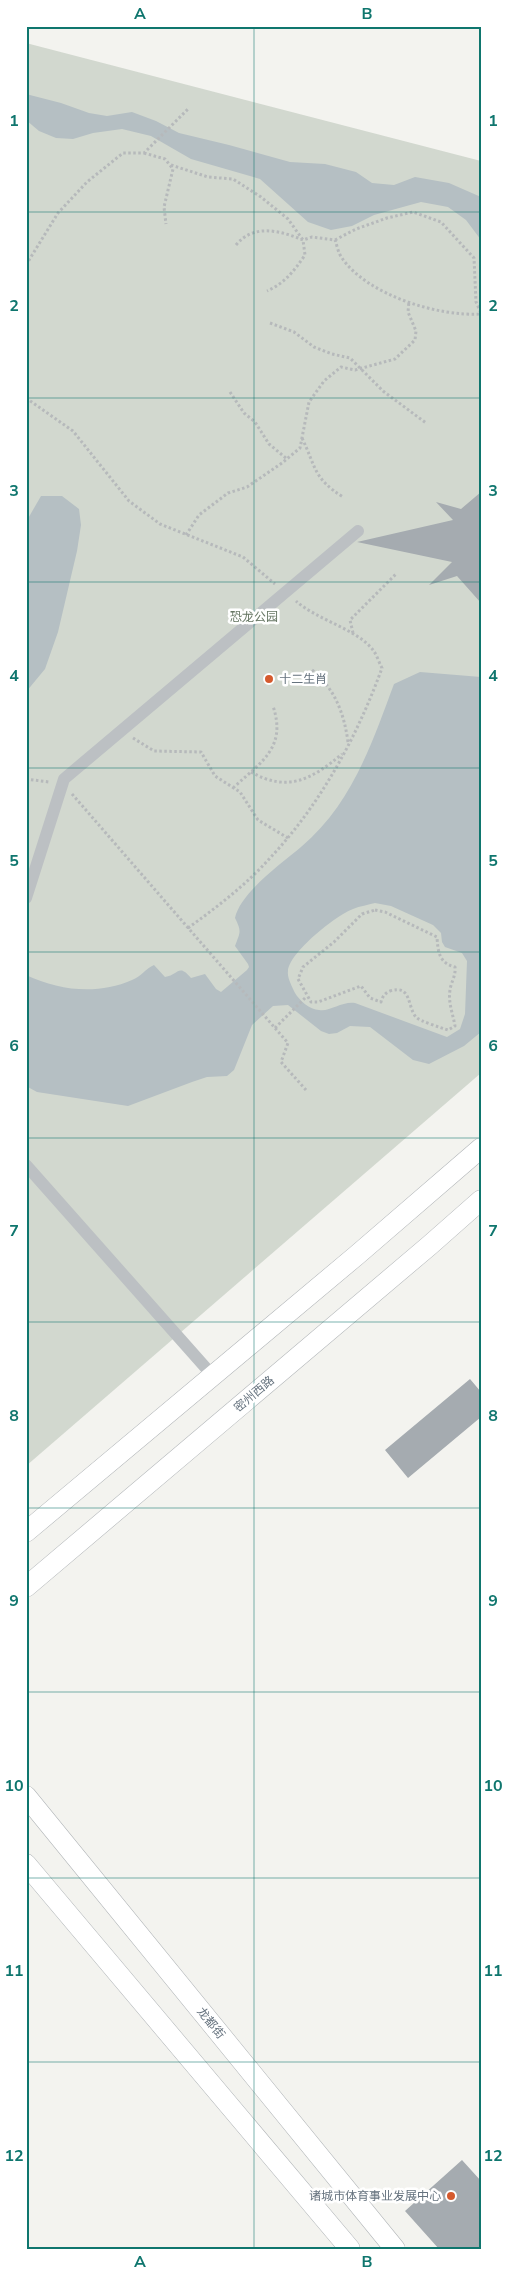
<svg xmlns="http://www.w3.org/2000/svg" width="507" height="2275" font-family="'Nunito Sans','Noto Sans SC',sans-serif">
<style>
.green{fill:#d2d8cf}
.water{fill:#b5bfc3;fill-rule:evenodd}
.building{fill:#a5abb0}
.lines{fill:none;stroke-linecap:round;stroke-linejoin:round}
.primary-casing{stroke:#b0b4b7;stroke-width:21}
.path{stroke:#b6b9bb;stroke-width:3;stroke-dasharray:2.5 2.5;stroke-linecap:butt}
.street{stroke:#bcc0c3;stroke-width:12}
.primary{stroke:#fff;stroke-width:20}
.grid{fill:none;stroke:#0f766e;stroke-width:1;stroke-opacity:0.55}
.poi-dot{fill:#d55a2e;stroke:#fff;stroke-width:2}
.labels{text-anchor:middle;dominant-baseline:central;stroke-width:5;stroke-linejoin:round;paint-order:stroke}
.park-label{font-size:12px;fill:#667663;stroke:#fff}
.poi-label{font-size:12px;fill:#65727e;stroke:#fff;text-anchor:start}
.street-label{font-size:12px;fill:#65727e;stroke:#fff}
.neatline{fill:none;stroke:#0f766e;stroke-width:2}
.grid-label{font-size:16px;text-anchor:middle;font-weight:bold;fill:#0f766e}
</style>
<rect width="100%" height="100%" fill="#f3f3ef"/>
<!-- green -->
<path class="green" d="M26 43 481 161V1073L26 1466Z"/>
<!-- water -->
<path class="water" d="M26 94 61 103 89 113 107 116 132 112 156 121 179 133 229 145 290 162 325 164 356 172 372 183 394 185 415 177 449 183 481 197V240L466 220 448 207 421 202 374 215 352 226 331 230 308 222 260 179 191 159 151 136 122 129 93 133 73 139 56 138 39 131 26 120Z
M41 496H62L79 509 81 525 77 551 58 632 45 669 26 692V522Z
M420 672 481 677V1032L464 1046 429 1064 413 1060 370 1027 350 1026 337 1033 329 1034 321 1031 288 1005 273 1006 252 1025 234 1070 227 1076 207 1077 192 1082 128 1106 37 1092 26 1086V975C60 991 98 995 132 980 141 977 146 968 154 965L165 977C179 975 178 963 191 978L205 974 216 989 221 992 247 970 249 967 248 964 235 946C240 932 242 932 235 918 240 893 282 863 301 847 352 804 372 743 394 684ZM375 903 391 906 433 925 441 933 442 942 445 947 462 953 467 961 465 1014 460 1029 447 1037 355 1003C342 1001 330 1012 319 1010 310 1010 299 1000 295 993 292 986 287 978 288 971 289 953 336 915 353 909 360 906 368 905 375 903Z"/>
<!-- building -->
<path class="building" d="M481 492V603L457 576 429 585 452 562 357 542 453 520 436 502 461 509Z
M470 1379 481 1392V1417L408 1478 385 1450Z
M462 2160 481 2181V2249H439L405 2211Z"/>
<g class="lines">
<!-- primary casing -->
<g class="primary-casing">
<path id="primary" d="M26 1532 357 1255 481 1148
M26 1587 430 1245 481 1200
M26 1796 395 2249
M26 1864 350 2249"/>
</g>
<!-- path -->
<path class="path" d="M144 153 165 159 173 169 164 207 166 224
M171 165 208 177 233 179 261 197 288 219 303 240 305 255C294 271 285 283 267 291
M335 240 356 229 387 218 413 212 441 222 474 258 476 302 481 313
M236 245C254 223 281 231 303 240L312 237 335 240C337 245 338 253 342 258 367 295 439 317 481 314
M26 265 58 213 87 182 123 153H144L189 108
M270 323 294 332 314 347 332 354 350 358 383 391 426 423
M230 392 244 413 255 422 269 444 287 459
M26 398 73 431 129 501 160 524 243 557 275 584
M302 438C316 467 313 478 343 497
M186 535 199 515 228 493 247 487 282 463 300 448 309 402 324 381 341 367 355 370 395 359 415 340 416 331 408 312 409 301
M353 633 350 620 396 574
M312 670C335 689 344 713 348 742
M133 738 154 751 201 752 215 776 240 792 258 820 288 838
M251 772C288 793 312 779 342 754
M26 779 49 782
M233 788C261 762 287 748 273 706
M72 794 288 1043 281 1062 306 1090
M375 910 385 912 437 937C438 952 439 963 455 967 456 976 451 982 450 990 448 1003 453 1014 455 1026L448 1030C442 1028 419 1021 416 1017 407 1007 412 984 390 991 385 993 382 997 381 1002L370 998 361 986 318 1002H311L298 979 303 967 334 942 362 914Z
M188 928C217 907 246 885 270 858 320 805 357 737 382 668 379 663 377 655 373 650 357 629 317 620 296 601
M275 1028 306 997"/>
<!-- street -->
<path class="street" d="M26 898 64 779 358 531
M26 1165 213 1376"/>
<!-- primary -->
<use href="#primary" class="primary"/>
</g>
<!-- grid -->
<path class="grid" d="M254 26V2249M26 212H481M26 398H481M26 582H481M26 768H481M26 952H481M26 1138H481M26 1322H481M26 1508H481M26 1692H481M26 1878H481M26 2062H481"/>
<!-- markers -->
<g class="poi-dot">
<circle cx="269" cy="679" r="5"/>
<circle cx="451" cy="2196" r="5"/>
</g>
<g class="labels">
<!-- park labels -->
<g class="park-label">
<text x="254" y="617">恐龙公园</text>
</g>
<!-- poi labels -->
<g class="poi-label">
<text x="279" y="679">十二生肖</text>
<text x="441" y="2196" text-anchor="end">诸城市体育事业发展中心</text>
</g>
<!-- street labels -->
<g class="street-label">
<text transform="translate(254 1394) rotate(-40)">密州西路</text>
<text transform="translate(211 2023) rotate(51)">龙都街</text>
</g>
</g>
<!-- border -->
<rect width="507" height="2275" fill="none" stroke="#ffffff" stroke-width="55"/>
<rect x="28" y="28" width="452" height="2220" class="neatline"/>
<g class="grid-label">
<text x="140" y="19">A</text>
<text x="367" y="19">B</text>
<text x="14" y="126">1</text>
<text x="493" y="126">1</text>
<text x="14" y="311">2</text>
<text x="493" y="311">2</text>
<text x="14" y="496">3</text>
<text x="493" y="496">3</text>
<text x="14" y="681">4</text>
<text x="493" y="681">4</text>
<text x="14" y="866">5</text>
<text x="493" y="866">5</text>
<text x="14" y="1051">6</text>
<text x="493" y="1051">6</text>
<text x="14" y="1236">7</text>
<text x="493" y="1236">7</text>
<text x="14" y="1421">8</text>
<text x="493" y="1421">8</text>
<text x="14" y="1606">9</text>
<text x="493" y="1606">9</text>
<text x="14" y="1791">10</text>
<text x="493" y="1791">10</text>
<text x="14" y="1976">11</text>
<text x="493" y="1976">11</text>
<text x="14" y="2161">12</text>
<text x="493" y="2161">12</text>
<text x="140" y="2267">A</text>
<text x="367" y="2267">B</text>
</g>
</svg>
